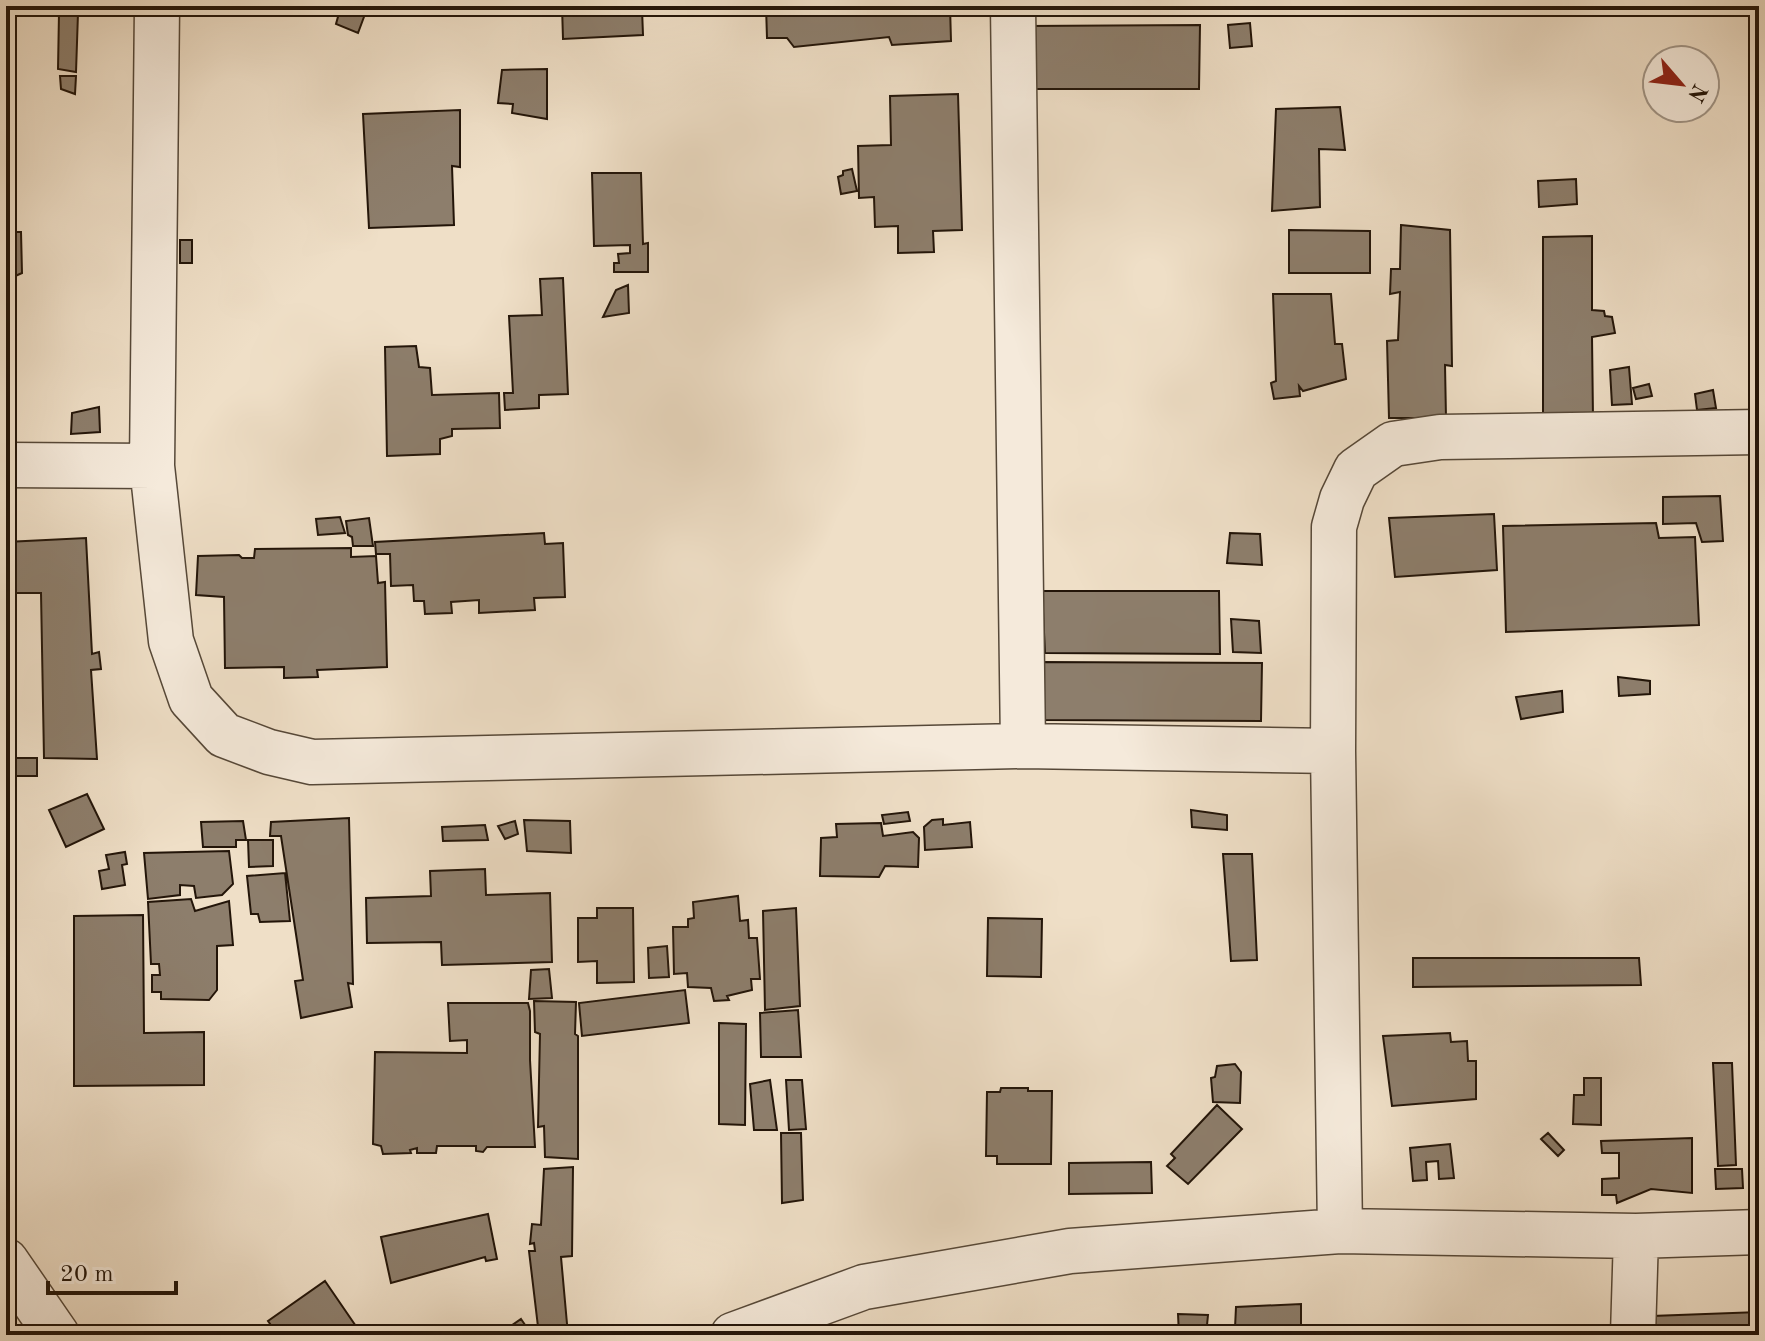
<svg xmlns="http://www.w3.org/2000/svg" width="1765" height="1341" font-family="'Old Standard TT',serif">
<style>
.building{fill:#8d7e6c;stroke:#231509;stroke-width:2}
.lines{fill:none;stroke-linecap:round;stroke-linejoin:round}
.street-casing{stroke:#564838;stroke-width:47}
.street{stroke:#f5eadb;stroke-width:44}
</style>
<rect width="100%" height="100%" fill="#efdfc7"/>
<filter id="stains"><feTurbulence type="fractalNoise" baseFrequency=".0025" numOctaves="4"/><feColorMatrix values="0 0 0 0 .2 0 0 0 0 .09 0 0 0 0 .02 0 0 0 .5 -.17"/></filter>
<radialGradient id="worn" r=".72"><stop offset=".6" stop-color="#630" stop-opacity="0"/><stop offset="1" stop-color="#630" stop-opacity=".3"/></radialGradient>
<!-- building -->
<path class="building" d="M341 6H368L358 33 336 24Z
M562 6H593V11L642 9 643 35 563 39Z
M766 6H950L951 41 892 45 889 37 794 47 787 38H767Z
M59 13H78L76 72 58 69Z
M1250 23 1252 46 1230 48 1228 25Z
M1200 25 1199 89H1025L1026 26Z
M547 69V119L512 113 513 104 498 103 502 70Z
M60 76H76L75 94 61 89Z
M958 94 962 230 933 231 934 252 898 253V226L875 227 874 197 859 198 858 146 891 145 890 96Z
M1340 107 1345 150 1319 149 1320 207 1272 211 1276 109Z
M460 110V167L452 166 454 225 369 228 363 114Z
M852 169 857 191 841 194 838 177 843 175V171Z
M592 173H641L643 244 648 243V272H614V263H619L618 254 630 253V245L594 246Z
M1576 179 1577 204 1539 207 1538 181Z
M1401 225 1450 230 1452 366 1445 365 1446 418H1389L1387 341 1398 340 1400 292 1390 294 1391 269H1400Z
M1289 230 1370 231V273H1289Z
M6 232H21L22 273 13 277 12 297 6 302Z
M1592 236V310L1604 311 1605 316 1612 317 1615 333 1592 337 1593 418 1543 417V237Z
M180 240H192V263H180Z
M563 278 568 394 539 395V408L505 410 504 393H513L509 316 542 315 540 279Z
M628 285 629 313 603 317 616 290Z
M1273 294H1331L1335 344H1342L1346 379 1303 391 1299 386 1300 396 1274 399 1271 383 1276 381Z
M416 346 419 367 430 368 432 395 499 393 500 428 452 429V436L440 439V454L387 456 385 347Z
M1629 367 1632 404 1612 405 1610 370Z
M1649 384 1652 396 1636 399 1633 388Z
M1713 390 1716 408 1697 410 1695 394Z
M99 407 100 432 71 434 72 413Z
M1720 496 1723 541 1702 542 1696 523 1663 524V497Z
M1494 514 1497 570 1395 577 1389 518Z
M340 517 345 533 318 535 316 519Z
M369 518 373 546H353L352 537 348 535 346 521Z
M1656 523 1659 538 1695 537 1699 625 1506 632 1503 526Z
M544 533 545 544 563 543 565 597 534 598 535 610 479 613V600L451 602 452 613 425 614 424 601H414L413 585 391 586 390 554H376L375 542Z
M1230 533 1260 534 1262 565 1227 563Z
M86 538 92 654 99 652 101 669 91 670 97 759 44 758 41 593H6V542Z
M351 548V557L376 556 378 583 385 582 387 667 317 670 318 677 284 678V667L225 668 224 597 196 595 198 556 239 555 242 558H254L255 549Z
M1042 591H1219L1220 654 1045 653Z
M1231 619 1259 621 1261 653 1233 652Z
M1039 662 1262 663 1261 721 1042 720Z
M1618 677 1650 681V694L1619 696Z
M1562 691 1563 712 1521 719 1516 697Z
M6 758H37V776H6Z
M87 794 104 829 66 847 49 810Z
M1191 810 1227 815V830L1192 827Z
M908 812 910 821 884 824 882 815Z
M349 818 353 984 348 983 352 1007 301 1018 295 981 303 980 281 836H270L271 822Z
M943 819V825L970 822 972 847 925 850 924 827 932 820Z
M524 820 570 821 571 853 527 851Z
M243 821 246 840H236V847H203L201 822Z
M515 821 518 834 505 839 498 826Z
M881 823 883 836 913 832 919 838 918 867 885 866 879 877 820 876 821 838 837 837 836 824Z
M485 825 488 840 443 841 442 827Z
M248 840H273V866L249 867Z
M229 851 233 884 222 895 196 898 194 886 180 885V895L148 899 144 853Z
M125 852 127 864 122 865 125 885 102 889 99 871 109 869 106 855Z
M1223 854H1252L1257 960 1231 961Z
M485 869 486 895 550 893 552 962 442 965 441 942 367 943 366 898 431 896 430 871Z
M285 873 290 921 260 922 258 914H251L247 876Z
M738 896 740 921 748 920 749 938H757L760 979H751L752 990 727 996 729 1000 714 1001 711 988 688 987 687 973 674 974 673 927H688V919L694 918 693 902Z
M191 899 195 911 229 901 233 945 217 946V990L209 1000 161 999V992H152V975H160L159 964H151L148 902Z
M597 908H633L634 982 597 983V961L578 962V918H597Z
M796 908 800 1006 765 1010 763 911Z
M143 915 144 1033 204 1032V1085L74 1086V916Z
M988 918 1042 919 1041 977 987 976Z
M667 946 669 977 649 978 648 948Z
M1413 958H1639L1641 985 1413 987Z
M549 969 552 998 529 999 531 970Z
M685 990 689 1023 582 1036 579 1003Z
M534 1001 576 1002 575 1034 578 1036V1159L545 1157 544 1126 538 1127 540 1034 535 1032Z
M448 1003H528L530 1011V1060L535 1147H487L483 1152 476 1151V1146H437L436 1153H417V1148L410 1150 411 1153 383 1154 381 1146 373 1144 375 1052 467 1053V1040L450 1041Z
M798 1010 801 1057H761L760 1013Z
M719 1023 746 1024 745 1125 719 1124Z
M1450 1033 1451 1042 1467 1041 1468 1061H1476V1099L1392 1106 1383 1036Z
M1713 1063H1732L1736 1165 1718 1166Z
M1235 1064 1241 1072 1240 1103 1213 1102 1211 1078 1215 1077 1217 1066Z
M1584 1078H1601V1125L1573 1124 1574 1095H1584Z
M770 1080 777 1130H754L750 1084Z
M786 1080H802L806 1129 789 1130Z
M1001 1088H1028V1091H1052L1051 1164H997V1156H986L987 1092H1000Z
M1217 1105 1242 1129 1188 1184 1167 1166 1175 1158 1171 1154Z
M781 1133H801L803 1200 782 1203Z
M1548 1133 1564 1150 1558 1156 1541 1139Z
M1692 1138V1193L1651 1189 1617 1203 1616 1195H1602V1179L1619 1178V1153H1602L1601 1141Z
M1450 1144 1454 1178 1439 1179 1438 1161 1426 1162 1427 1180 1413 1181 1410 1148Z
M1151 1162 1152 1193 1069 1194V1163Z
M573 1167 572 1256 561 1257 568 1335H539L529 1251H535L534 1243 530 1244 532 1224 541 1225 544 1169Z
M1715 1169H1742L1743 1188 1716 1189Z
M488 1214 497 1259 486 1261 485 1257 391 1283 381 1237Z
M325 1281 362 1335H278L268 1321Z
M1301 1304V1328H1235L1236 1307Z
M1759 1312V1335H1653L1652 1316Z
M1178 1314 1208 1315 1206 1335H1179Z
M521 1319 532 1335H498Z"/>
<g class="lines">
<!-- street casing -->
<g class="street-casing">
<path id="street" d="M157 6 152 466 171 641 191 699 224 735 269 752 312 762 1023 746 1013 6
M6 465 152 466
M1023 746 1333 751
M1340 1231 1333 751 1334 527 1342 499 1356 470 1393 444 1440 437 1759 432
M6 1261 57 1335
M733 1335 864 1287 1070 1251 1340 1231 1636 1236 1759 1232
M1633 1335 1636 1236"/>
</g>
<!-- street -->
<use href="#street" class="street"/>
</g>
<!-- margin -->
<rect width="1765" height="1341" fill="none" stroke="#efdfc7" stroke-width="32"/>
<rect x="8" y="8" width="1749" height="1325" fill="none" stroke="#231509" stroke-width="4"/>
<rect x="16" y="16" width="1733" height="1309" fill="none" stroke="#231509" stroke-width="2"/>
<!-- north arrow -->
<g transform="translate(1681 84) rotate(118)"><circle r="38" fill="#f5eadb" stroke="#a19587" stroke-width="2"/>
<path d="M0-6L14 30L0 20L-14 30Z" fill="#8f2418"/>
<text y="-12" font-size="22" font-weight="bold" text-anchor="middle" fill="#231509">N</text>
</g>
<!-- scale -->
<path d="M48 1281v12h128v-12" fill="none" stroke="#231509" stroke-width="4"/>
<text x="60" y="1281" font-size="24" fill="#231509" stroke="#f5eadb" stroke-width="6" paint-order="stroke">20 m</text>
<rect width="100%" height="100%" filter="url(#stains)"/>
<rect width="100%" height="100%" fill="url(#worn)"/>
</svg>
